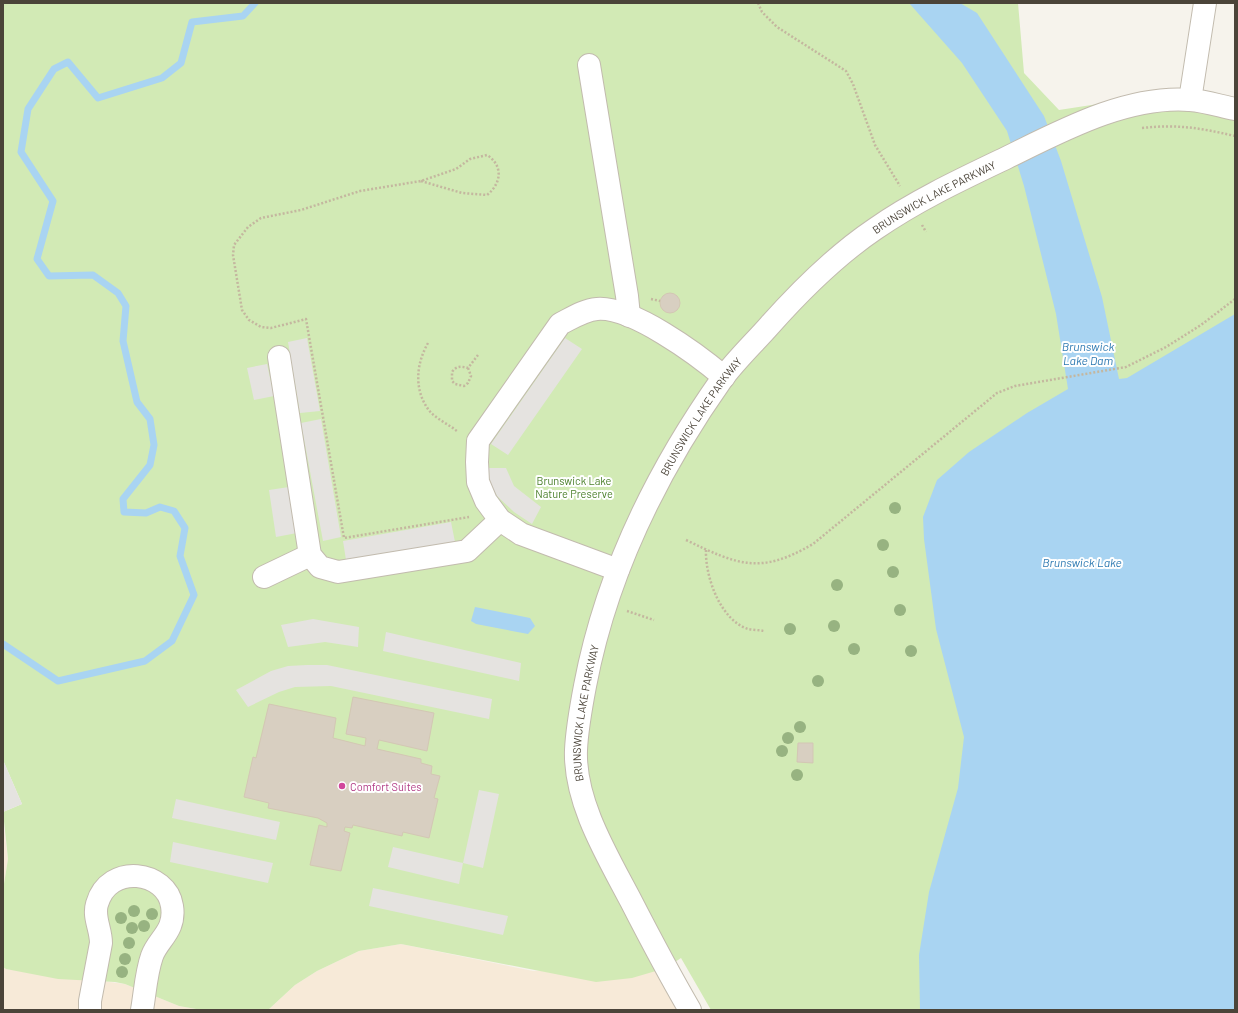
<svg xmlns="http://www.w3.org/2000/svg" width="1238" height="1013" font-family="Barlow,sans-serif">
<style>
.commercial{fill:#f7ead8}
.green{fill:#d2eab5}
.parking{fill:#e5e3e0}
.water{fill:#a9d4f2}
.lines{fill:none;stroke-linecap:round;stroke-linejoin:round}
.stream{stroke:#a9d4f2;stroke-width:7}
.building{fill:#d8cfc1;stroke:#d3c7b4}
.minor-casing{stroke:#c2bbae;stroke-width:24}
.path{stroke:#c4b79f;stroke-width:2.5;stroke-dasharray:2 2;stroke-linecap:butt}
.minor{stroke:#fff;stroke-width:22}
.tree{fill:#97b381}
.hotel-dot{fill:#d1479c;stroke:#fff;stroke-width:1.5}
.labels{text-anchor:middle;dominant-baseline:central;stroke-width:4;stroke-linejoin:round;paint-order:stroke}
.street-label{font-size:11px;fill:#4b4439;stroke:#fff}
.park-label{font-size:11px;fill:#4a7f2a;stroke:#fff}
.hotel-label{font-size:11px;fill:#b23c85;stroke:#fff;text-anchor:start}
.water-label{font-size:12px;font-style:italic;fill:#2e7ab2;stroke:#fff}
</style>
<rect width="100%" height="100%" fill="#f6f3ec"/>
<!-- commercial -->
<path class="commercial" d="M3 821 8 859 3 890Z
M401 944 533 971 666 968 690 1010H268L295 985 317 971 359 951Z
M3 967 6 969 125 984 179 1006 202 1010H3Z"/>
<!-- green -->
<path class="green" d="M3 3H1018L1024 73 1059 110 1150 96 1235 109V1010H711L681 958 666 968 632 978 596 982 401 944 359 951 317 971 295 985 268 1010H202L179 1006 125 984 115 982 58 979 6 969 3 967V890L8 859 3 812 22 804 3 760Z"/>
<!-- parking -->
<path class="parking" d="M307 338 320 411 300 413 288 342Z
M565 338 582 349 508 455 491 444Z
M267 364 274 396 254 400 247 368Z
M321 419 341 537 323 541 301 423Z
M487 468H506L514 486 541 507 532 524 514 512 497 496 490 483Z
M289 487 297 533 276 537 269 490Z
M451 522 455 542 346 560 343 541Z
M313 619 359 627 358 647 325 642 288 647 281 625Z
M386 632 521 663 519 681 383 651Z
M307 665H327L492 699 489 719 331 686 295 687 279 692 248 707 236 690 271 671 288 666Z
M3 760 22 804 3 812Z
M479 790 499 794 483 868 463 863 459 884 388 867 393 847 463 863Z
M176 799 280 822 276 840 172 818Z
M173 842 273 863 268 883 170 862Z
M373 888 508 916 503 935 369 906Z"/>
<!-- water -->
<path class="water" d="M909 3H960L977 13 1044 116 1061 161 1102 297 1119 379 1127 378 1235 314V1010H920L919 955 929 892 958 788 964 737 936 629 924 539 923 517 937 480 969 452 1027 413 1068 389 1056 314 1024 186 1007 131 962 63Z
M475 607 530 618 535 626 528 634 476 624 471 621Z"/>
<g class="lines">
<!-- stream -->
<path class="stream" d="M3 644 58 681 145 661 172 641 194 595 180 556 185 528 174 511 160 507 146 513 124 512 123 499 150 465 154 445 150 419 137 402 123 341 126 306 118 293 93 275 49 276 37 259 53 201 21 152 28 109 54 69 68 62 98 98 162 78 181 63 192 22 243 16 255 3"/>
</g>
<!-- building -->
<path class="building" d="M660 303a10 10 0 1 1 20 0a10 10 0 1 1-20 0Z
M353 697 434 713 427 751 379 740 377 749 421 759V763L432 766 431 774 440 776 434 798 438 799 429 838 403 832 402 836 353 825 352 828 345 827 344 831 350 833 341 871 310 865 319 825 327 827V823L318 818 268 808 269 803 244 797 253 757 256 758 269 704 336 718 333 738 365 746 366 738 346 734Z
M798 743H813V763L797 762Z"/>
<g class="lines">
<!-- minor casing -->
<g class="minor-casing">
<g id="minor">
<path d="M589 65 627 296 629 316"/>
<path d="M1190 100 1205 3"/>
<path d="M279 357 310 555 320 567 338 572 467 551 500 520"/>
<path d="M618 570 521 534 500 520 486 501 478 482 477 462 478 441 560 324C572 318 584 310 597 309 632 306 698 355 724 377"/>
<path d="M264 577 310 555"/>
<path d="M90 1010V1001L101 943C101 929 93 917 97 904 109 862 167 871 172 906 176 931 158 939 152 956 146 973 145 993 142 1010"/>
<path id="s1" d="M690 1010C669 974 650 938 631 901 608 857 574 802 576 750 577 728 581 707 585 686 606 575 657 471 722 379 736 360 754 343 769 326 801 290 835 256 875 229 915 201 962 179 1006 158 1061 131 1127 95 1190 100 1205 101 1220 106 1235 109"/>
</g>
</g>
<!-- path -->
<path class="path" d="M758 3 762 12 777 27 846 71 853 84 875 145 900 186
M1142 128C1178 124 1200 128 1235 136
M421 181 462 193 487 195C501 184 504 166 487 155L470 159 456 169 421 181 360 191 301 210 261 218 248 227 234 245 233 255 242 310 249 320 261 327 271 328 306 319 344 538 469 517
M922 225 926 232
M651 299 660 301
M428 343C416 364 414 389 428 409 435 419 449 424 458 432
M468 368 471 376 468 383 464 386 455 384 452 381V372C456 366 461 366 468 368L478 355
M686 540C738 565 760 575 813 544L997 393 1015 386 1126 367 1166 347 1201 325 1235 299
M706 550C705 576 720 620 748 629 753 630 759 630 764 631
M627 611 654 620"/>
<!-- minor -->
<use href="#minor" class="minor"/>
</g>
<!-- trees -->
<g class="tree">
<circle cx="895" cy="508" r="6"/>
<circle cx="883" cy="545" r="6"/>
<circle cx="893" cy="572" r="6"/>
<circle cx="837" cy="585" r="6"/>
<circle cx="900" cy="610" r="6"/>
<circle cx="834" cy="626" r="6"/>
<circle cx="790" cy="629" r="6"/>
<circle cx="854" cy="649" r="6"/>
<circle cx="911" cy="651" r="6"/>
<circle cx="818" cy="681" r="6"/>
<circle cx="800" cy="727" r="6"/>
<circle cx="788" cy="738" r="6"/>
<circle cx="782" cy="751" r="6"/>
<circle cx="797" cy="775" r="6"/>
<circle cx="134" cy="911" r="6"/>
<circle cx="152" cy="914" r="6"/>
<circle cx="121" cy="918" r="6"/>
<circle cx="144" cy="926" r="6"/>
<circle cx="132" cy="928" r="6"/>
<circle cx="129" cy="943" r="6"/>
<circle cx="125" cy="959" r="6"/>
<circle cx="122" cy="972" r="6"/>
</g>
<!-- markers -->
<circle class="hotel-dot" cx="342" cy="786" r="4"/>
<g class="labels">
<!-- street labels -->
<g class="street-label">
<text stroke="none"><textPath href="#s1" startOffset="972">BRUNSWICK LAKE PARKWAY</textPath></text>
<text stroke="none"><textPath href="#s1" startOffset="647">BRUNSWICK LAKE PARKWAY</textPath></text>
<text stroke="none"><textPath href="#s1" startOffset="324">BRUNSWICK LAKE PARKWAY</textPath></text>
</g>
<!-- park labels -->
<g class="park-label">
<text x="574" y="480">Brunswick Lake<tspan x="574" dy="13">Nature Preserve</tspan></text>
</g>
<!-- hotel labels -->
<g class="hotel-label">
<text x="350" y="786">Comfort Suites</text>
</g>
<!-- water labels -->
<g class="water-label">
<text x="1088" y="346">Brunswick<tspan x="1088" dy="14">Lake Dam</tspan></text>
<text x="1082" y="562">Brunswick Lake</text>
</g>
</g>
<!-- border -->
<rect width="1238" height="1013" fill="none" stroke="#4b4439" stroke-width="8"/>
</svg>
